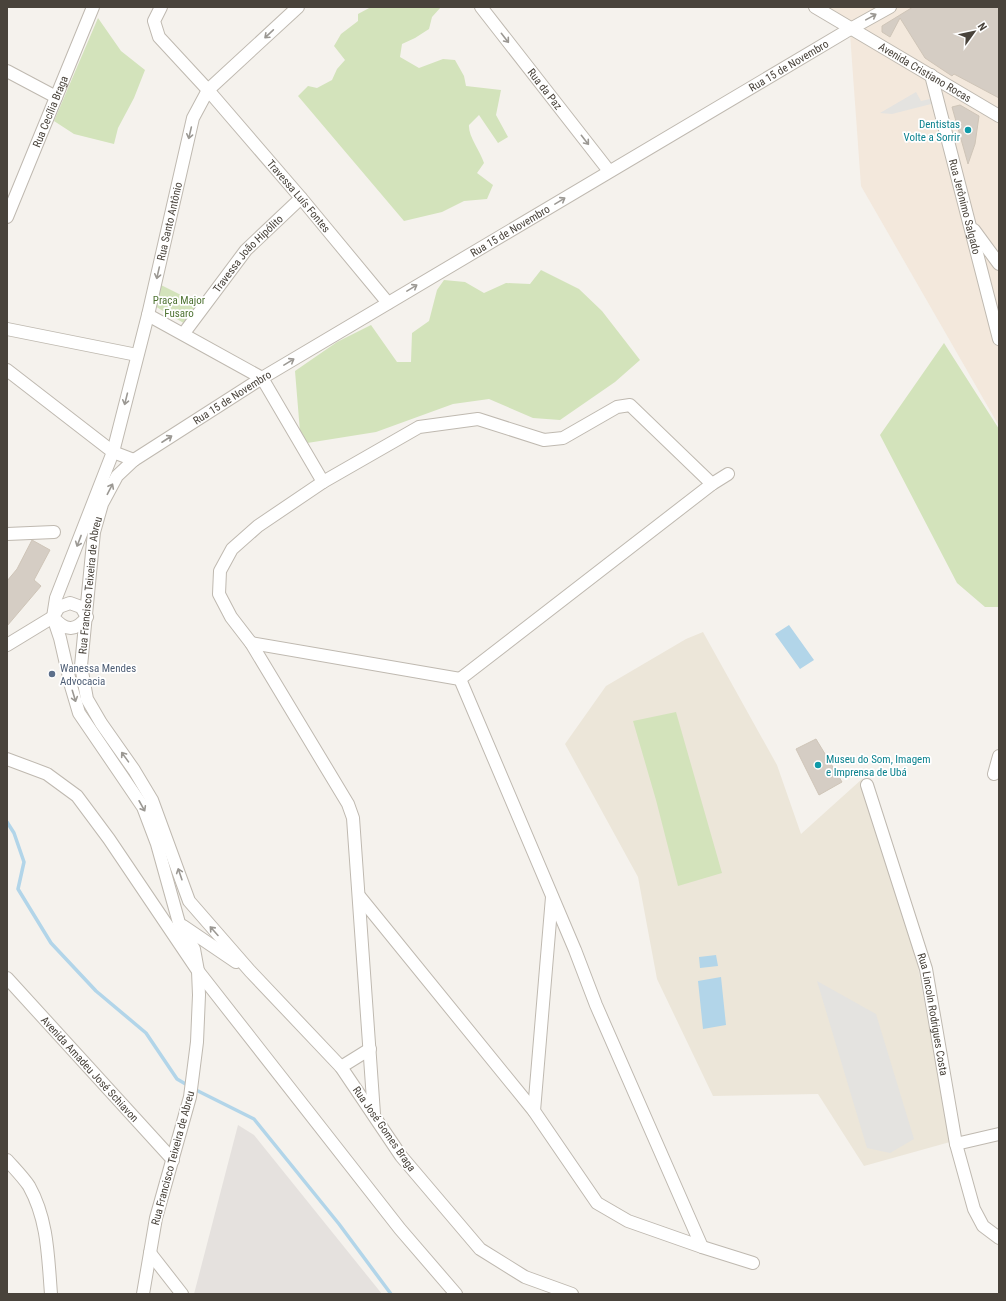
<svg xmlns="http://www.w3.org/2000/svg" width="1006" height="1301" font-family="'Roboto Condensed',sans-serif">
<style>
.commercial{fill:#f3e8dc}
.industrial{fill:#e5e1de}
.education{fill:#ece6d9}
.green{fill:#d3e3bb}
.parking{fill:#e4e3e0}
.water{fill:#b2d5e9}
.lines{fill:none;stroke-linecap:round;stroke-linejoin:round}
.stream{stroke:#b2d5e9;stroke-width:3.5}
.building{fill:#d5cdc4;stroke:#cfc5b8}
.minor-casing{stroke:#bfb9b0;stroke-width:14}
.minor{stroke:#fff;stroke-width:12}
.oneway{stroke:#9b9893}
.culture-dot{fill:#0f9aa8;stroke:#fff;stroke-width:1.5}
.service-dot{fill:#5c6f8a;stroke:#fff;stroke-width:1.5}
.labels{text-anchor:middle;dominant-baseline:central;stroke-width:3.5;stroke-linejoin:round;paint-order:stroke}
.street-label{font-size:11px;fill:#49433b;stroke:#fff}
.culture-label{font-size:11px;fill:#0d838f;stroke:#fff;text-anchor:end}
.park-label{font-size:11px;fill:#507434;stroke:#fff}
.service-label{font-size:11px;fill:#4e5e75;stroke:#fff;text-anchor:start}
</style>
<rect width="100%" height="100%" fill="#f5f2ed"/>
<!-- commercial -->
<path class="commercial" d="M827 7H999V426L861 186 849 20Z"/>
<!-- industrial -->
<path class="industrial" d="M238 1125 254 1135 382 1294H194Z"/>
<!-- education -->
<path class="education" d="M703 632 777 765 801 834 862 779 918 967 950 1142 864 1166 818 1094 713 1096 657 979 638 877 565 744 606 686 686 639Z"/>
<!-- green -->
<path class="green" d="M371 7H441L432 17 429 29 415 38 402 44 400 57 419 68 443 59 455 60 464 76 466 86 501 90 496 115 508 137 498 143 479 115 469 125C468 136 480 151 484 163L477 173 493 185 487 199 464 201 442 212 404 221 298 96 308 86 317 88 332 80 337 69 345 60 334 46 341 34 358 21V14Z
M98 18 121 51 145 70 134 98 118 128 114 144 74 134 54 121Z
M541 270 579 289 602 311 640 360 615 382 560 420 533 418 489 399 453 404 376 432 301 444 295 371 337 342 371 325 397 362H411L412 333 429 321 437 290 444 280 465 282 484 293 506 283 530 284Z
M159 284 199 304 187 325 153 305Z
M944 343 999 429V607H985L957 583 880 435Z
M676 712 722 873 678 886 656 800 633 721Z"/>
<!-- parking -->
<path class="parking" d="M916 92 921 101 934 98 935 103 892 114 880 113Z
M817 981 876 1014 914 1139 890 1153 867 1148Z"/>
<!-- water -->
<path class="water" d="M789 625 814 660 800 669 775 634Z
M716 955 718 966 700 968 699 957Z
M721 977 726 1025 703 1029 698 981Z"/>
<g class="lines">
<!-- stream -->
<path class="stream" d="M7 822 14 833 24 862 18 889 51 943 96 991 146 1033 177 1079 189 1086
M194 1089 254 1119 339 1224 391 1294"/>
</g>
<!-- building -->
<path class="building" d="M913 7H999V98L954 74 952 76 925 58 900 18 890 37 882 32V26Z
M960 105 979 116 975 144 968 164 952 107Z
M32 540 50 550 34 580 41 586 7 626V581L17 569Z
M816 739 842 782 819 795 796 749Z"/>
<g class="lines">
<!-- minor casing -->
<g class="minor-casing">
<g id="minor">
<path id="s1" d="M161 7 154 21 159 37 208 90 301 198 388 303"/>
<path id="s2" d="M481 7 609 171"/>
<path id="s3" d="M815 7 999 116"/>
<path d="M7 71 56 97"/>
<path id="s4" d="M931 75 999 339"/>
<path id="s5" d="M7 217 93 7"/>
<path d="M974 230 999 264"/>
<path d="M148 315 262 378 323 482"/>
<path d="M7 329 137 355"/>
<path id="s6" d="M184 333 246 250 301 198"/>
<path d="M7 370 113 452 56 598 53 617 60 638 71 686 79 713 143 807 157 844 179 923 194 949 198 971 199 995 197 1042 190 1097 156 1218 143 1294"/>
<path id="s7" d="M134 460 113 452 148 315 193 118 208 90 298 7"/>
<path d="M7 534 54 532"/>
<path d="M251 643 460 679"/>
<path d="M7 645 53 617 59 607 70 603 81 607 87 617C76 631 66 632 54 618"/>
<path d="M7 759 47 774 77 796 109 839 198 971 400 1229 456 1294"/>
<path d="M994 774 999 756"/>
<path id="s8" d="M867 785 926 969 956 1144 974 1209 983 1226 999 1238"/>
<path d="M360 897 534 1111 597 1203 628 1221 702 1247 753 1263"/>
<path d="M183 926 236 962"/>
<path id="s9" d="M7 978 173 1160"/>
<path d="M341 1067 370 1049"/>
<path d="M534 1111 552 897"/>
<path d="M374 1114 353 818 348 804 251 643 231 617 219 594 220 571 232 549 258 526 323 482 419 427 478 419 544 440 563 438 617 407 630 405 712 484"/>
<path d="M956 1144 999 1134"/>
<path d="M7 1160C14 1168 23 1177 29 1186 48 1220 48 1257 51 1294"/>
<path d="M702 1247 596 1005 575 950 460 679 712 484 728 474"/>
<path d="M150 1253 182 1294"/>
<path id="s10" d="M572 1294 525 1277 480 1249 401 1156 341 1067 250 971 189 901 152 800 134 770 101 723 87 699 81 666 94 532 102 504 117 476 134 460 262 378 845 32 890 7"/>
</g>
</g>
<!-- minor -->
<use href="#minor" class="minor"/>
</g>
<!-- one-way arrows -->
<defs><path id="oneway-shaft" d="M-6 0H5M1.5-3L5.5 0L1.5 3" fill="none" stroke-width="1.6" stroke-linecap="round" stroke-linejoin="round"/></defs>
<g class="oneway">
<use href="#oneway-shaft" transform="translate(871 17) rotate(-29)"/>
<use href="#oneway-shaft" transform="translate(269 34) rotate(137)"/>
<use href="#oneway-shaft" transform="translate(505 38) rotate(52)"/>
<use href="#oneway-shaft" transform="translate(190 133) rotate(103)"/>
<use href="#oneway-shaft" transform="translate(585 140) rotate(52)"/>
<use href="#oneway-shaft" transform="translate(560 201) rotate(-31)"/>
<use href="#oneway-shaft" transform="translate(158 273) rotate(103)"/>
<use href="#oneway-shaft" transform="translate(412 288) rotate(-31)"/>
<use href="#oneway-shaft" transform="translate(289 362) rotate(-31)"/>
<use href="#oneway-shaft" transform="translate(126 399) rotate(104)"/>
<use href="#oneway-shaft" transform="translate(167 439) rotate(-33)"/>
<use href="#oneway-shaft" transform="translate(110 489) rotate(-63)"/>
<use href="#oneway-shaft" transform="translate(79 541) rotate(111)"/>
<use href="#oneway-shaft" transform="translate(74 696) rotate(73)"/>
<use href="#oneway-shaft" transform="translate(125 757) rotate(-126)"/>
<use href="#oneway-shaft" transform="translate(142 806) rotate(61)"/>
<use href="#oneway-shaft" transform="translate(180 874) rotate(-109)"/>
<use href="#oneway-shaft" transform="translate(214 931) rotate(-132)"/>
</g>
<!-- markers -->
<g class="culture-dot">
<circle cx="968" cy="130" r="4"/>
<circle cx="818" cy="765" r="4"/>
</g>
<circle class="service-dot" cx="52" cy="674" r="4"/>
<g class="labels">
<!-- street labels -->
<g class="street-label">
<text stroke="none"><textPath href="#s10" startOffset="1802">Rua 15 de Novembro</textPath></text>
<text stroke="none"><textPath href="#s3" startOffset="128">Avenida Cristiano Rocas</textPath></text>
<text stroke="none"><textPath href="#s2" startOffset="104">Rua da Paz</textPath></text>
<text stroke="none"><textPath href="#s5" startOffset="114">Rua Cecília Braga</textPath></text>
<text stroke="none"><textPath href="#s1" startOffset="244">Travessa Luís Fontes</textPath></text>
<text stroke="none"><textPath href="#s4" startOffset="136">Rua Jerônimo Salgado</textPath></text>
<text stroke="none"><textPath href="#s7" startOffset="260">Rua Santo Antônio</textPath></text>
<text stroke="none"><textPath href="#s10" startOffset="1478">Rua 15 de Novembro</textPath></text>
<text stroke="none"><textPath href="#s6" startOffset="102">Travessa João Hipólito</textPath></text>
<text stroke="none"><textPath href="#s10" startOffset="1154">Rua 15 de Novembro</textPath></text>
<text stroke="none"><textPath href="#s10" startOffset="900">Rua Francisco Teixeira de Abreu</textPath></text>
<text stroke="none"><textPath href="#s8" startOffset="239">Rua Lincoln Rodrigues Costa</textPath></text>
<text stroke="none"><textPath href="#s9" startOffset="123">Avenida Amadeu José Schiavon</textPath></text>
<text transform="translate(384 1129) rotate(55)">Rua José Gomes Braga</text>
<text transform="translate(173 1158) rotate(-75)">Rua Francisco Teixeira de Abreu</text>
</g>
<!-- culture labels -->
<g class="culture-label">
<text x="960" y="124">Dentistas<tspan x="960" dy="13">Volte a Sorrir</tspan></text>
<text x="826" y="759" text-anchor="start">Museu do Som, Imagem<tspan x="826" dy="13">e Imprensa de Ubá</tspan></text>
</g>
<!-- park labels -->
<g class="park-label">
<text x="179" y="300">Praça Major<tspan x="179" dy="13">Fusaro</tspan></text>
</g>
<!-- service labels -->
<g class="service-label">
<text x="60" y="668">Wanessa Mendes<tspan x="60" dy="13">Advocacia</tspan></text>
</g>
</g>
<!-- border -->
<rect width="1006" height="1301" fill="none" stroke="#49433b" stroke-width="16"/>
<!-- north arrow -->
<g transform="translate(974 32) rotate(57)" stroke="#ffffff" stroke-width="3" paint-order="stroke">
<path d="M0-3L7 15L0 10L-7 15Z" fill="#49433b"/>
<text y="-6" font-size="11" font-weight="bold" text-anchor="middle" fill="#49433b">N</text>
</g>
</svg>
